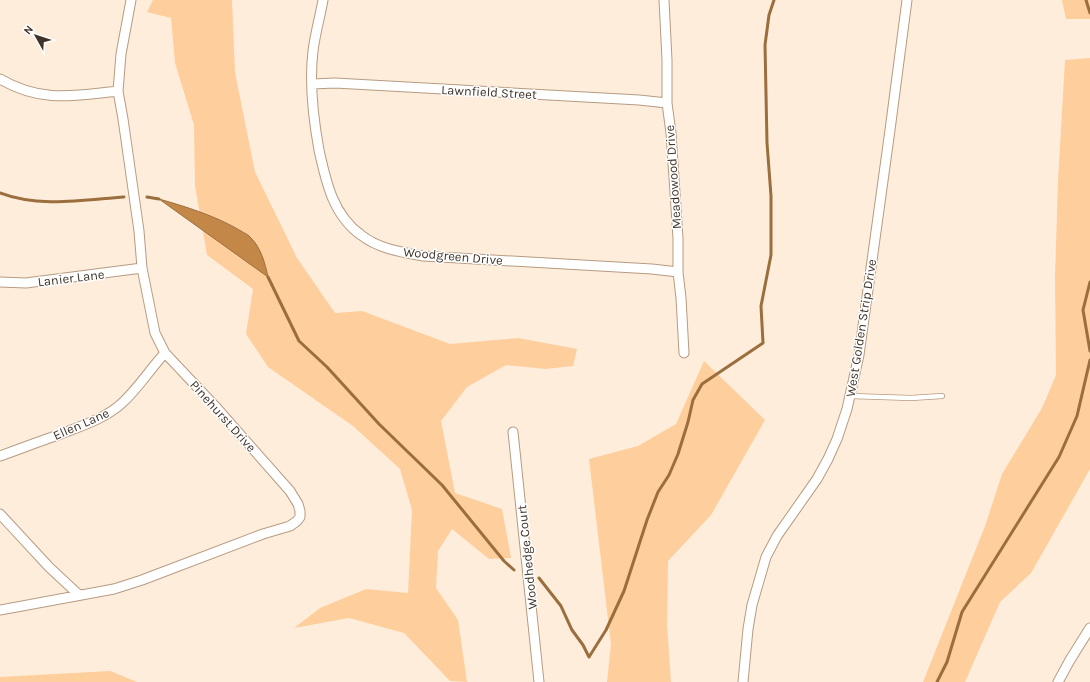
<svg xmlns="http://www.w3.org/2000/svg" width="1090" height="682" font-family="Karla,sans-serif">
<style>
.green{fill:#ffce9d}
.water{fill:#c38748;stroke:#9b6e3e}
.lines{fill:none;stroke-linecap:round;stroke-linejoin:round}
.stream{stroke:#9b6e3e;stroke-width:3}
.service-casing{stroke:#b69b81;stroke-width:6}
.minor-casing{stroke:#b69b81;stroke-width:11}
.service{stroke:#fff;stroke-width:4.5}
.minor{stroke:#fff;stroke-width:9}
.labels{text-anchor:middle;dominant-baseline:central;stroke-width:3;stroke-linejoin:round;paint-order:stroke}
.street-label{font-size:13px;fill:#3f3328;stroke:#fff}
</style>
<rect width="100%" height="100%" fill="#ffeddc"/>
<!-- green -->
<path class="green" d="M153 0H232L235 73 255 172 297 258 335 313 362 311 450 344 518 338 577 349 573 366 546 369 506 365 467 387 441 421 455 493 502 509 511 558 489 559 452 529 438 551 436 588 458 620 467 682 450 681 404 633 349 618 294 628 320 608 366 589 408 593 412 510 400 469 353 426 268 367 246 334 253 289 207 255 195 186 194 125 175 63 171 18 147 12Z
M1062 0H1090V19H1066Z
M1090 58V469L1031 573 1000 602 965 682H923L985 526 1002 474 1042 408 1056 375 1055 278 1058 181 1065 60Z
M704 361 765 420 711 515 668 561 667 625 671 682H607L611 644 589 459 638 446 676 424Z
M110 671 137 682H0V677Z"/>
<!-- water -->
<path class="water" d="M159 199C187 207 216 216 241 231 244 233 249 235 251 238 261 248 265 263 268 277Z"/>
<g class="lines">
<!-- stream -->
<path class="stream" d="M1086 0 1090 13
M0 193C39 208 83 200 124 197
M147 197 159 199
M268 277 299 341 327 367 379 424 442 485 504 561 514 570
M1090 282 1083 310 1090 351
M539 578 561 606 572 630 583 645 589 657
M589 657 606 630 624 591 647 520 658 492 669 475 678 454 688 422 693 400 702 384 763 343 761 306 771 255V196L767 143 765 45 769 15 774 0
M937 682 947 662 962 612 1059 457 1077 416 1090 360"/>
<!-- service casing -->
<g class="service-casing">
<path id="service" d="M850 396 911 398 942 396"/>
</g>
<!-- minor casing -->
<g class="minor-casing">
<path id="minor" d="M323 0C320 17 315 34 313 51 309 84 313 117 319 150 326 182 333 215 361 235 379 249 401 252 423 256L652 269 678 272
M664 0 667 60V103L671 133 678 238V272L681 298 684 353
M0 79C41 103 73 96 118 91
M312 84 335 83 639 100 667 103
M0 282 26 283 142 268
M513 432 539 682
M0 456C20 449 40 441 61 434 81 426 104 419 121 404 138 389 150 369 165 353
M0 514 49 567 79 595
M0 610 114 589 142 580 263 534 290 526 297 521 300 517V511L298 504 290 491 215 406 165 353 155 333 142 268 139 231 123 119 118 91 121 54 131 0
M743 682 748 629 752 605 766 557 777 536 817 479 828 459 837 439 847 409 859 355 890 130 907 0
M1058 682 1070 660 1090 628"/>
</g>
<!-- service -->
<use href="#service" class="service"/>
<!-- minor -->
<use href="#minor" class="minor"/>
</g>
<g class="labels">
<!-- street labels -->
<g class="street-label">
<text transform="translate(489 92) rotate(3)">Lawnfield Street</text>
<text transform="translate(673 177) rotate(-94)">Meadowood Drive</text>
<text transform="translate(453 256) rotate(5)">Woodgreen Drive</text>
<text transform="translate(71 278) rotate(-7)">Lanier Lane</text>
<text transform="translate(861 328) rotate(-81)">West Golden Strip Drive</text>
<text transform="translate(223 416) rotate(48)">Pinehurst Drive</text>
<text transform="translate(81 424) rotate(-24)">Ellen Lane</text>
<text transform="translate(527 557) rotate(-96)">Woodhedge Court</text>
</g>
</g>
<!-- north arrow -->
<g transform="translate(36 36) rotate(309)" stroke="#ffffff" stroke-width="3" paint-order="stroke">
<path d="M0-3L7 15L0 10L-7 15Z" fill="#3f3328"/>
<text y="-6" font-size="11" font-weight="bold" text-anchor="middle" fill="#3f3328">N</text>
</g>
</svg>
